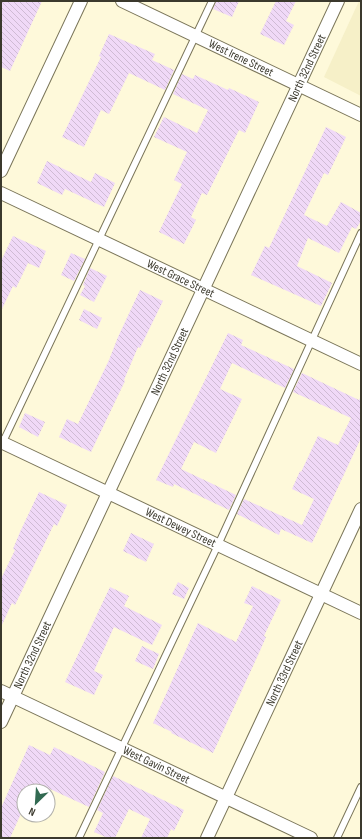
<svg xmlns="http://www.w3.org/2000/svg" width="362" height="839" font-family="'Sofia Sans Condensed',sans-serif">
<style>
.built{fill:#f6f0c8}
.building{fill:url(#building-back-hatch)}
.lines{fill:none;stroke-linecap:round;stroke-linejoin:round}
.lane-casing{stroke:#7a7559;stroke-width:8}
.street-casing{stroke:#7a7559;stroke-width:14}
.lane{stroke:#fff;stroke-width:6}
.street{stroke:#fff;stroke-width:12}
.labels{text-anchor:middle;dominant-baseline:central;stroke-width:3;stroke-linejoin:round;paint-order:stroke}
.street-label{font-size:12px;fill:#3b392d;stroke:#fff}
</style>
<defs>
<pattern id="building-back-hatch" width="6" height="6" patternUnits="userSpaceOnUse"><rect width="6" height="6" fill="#f0d9f7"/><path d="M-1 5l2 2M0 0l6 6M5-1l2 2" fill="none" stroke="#cfbbd4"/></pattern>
</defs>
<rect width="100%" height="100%" fill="#fef9da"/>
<!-- built -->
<path class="built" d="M359 1H361V96L324 77Z"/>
<!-- building -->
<path class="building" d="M1 1H42L10 71 1 67Z
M216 1H239L232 17 213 9Z
M276 1H296L286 21 294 25 284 45 260 34Z
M109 34 155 54 152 60 174 70 165 90 129 73 109 114 101 110 84 147 62 137 101 57 99 56Z
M182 74 193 79 195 75 228 90 229 88 259 102 245 133 239 130 207 195 202 193 191 217 196 220 184 244 159 232 182 184 174 180 187 152 154 137 164 117 197 133 208 110 173 94Z
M326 127 346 137 328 175 324 173 304 215 327 226 341 202 361 213V221L356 229 352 227 339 253 308 238 297 266 332 283 321 306 251 275 265 246 269 248Z
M47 161 91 182 95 173 115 183 104 207 65 189 62 195 37 183Z
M13 236 46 251 39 268 28 263 16 288 13 286 1 311V261Z
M71 253 85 259 74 281 61 275Z
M90 268 107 276 94 302 80 295 85 286 83 285Z
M140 290 163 301 140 348 138 347 124 380 125 381 91 452 59 437 67 419 78 424 109 360 118 337Z
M84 309 102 318 97 329 79 320Z
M228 333 243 340 241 345 294 369 285 388 232 363 220 389 242 399 234 416 216 453 194 442 181 469 236 495 229 510 174 484 173 487 156 480Z
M302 373 359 400 361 396V438L312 543 281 529 279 535 237 514 244 499 302 525 314 499 292 489 300 471 301 472 318 436 338 445 351 418 293 392Z
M25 413 45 422 38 437 19 427Z
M39 492 67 505 57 526 54 524 15 605 12 603 1 627V579L15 550 13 549 20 532Z
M131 533 154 544 146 562 123 551Z
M178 582 189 588 184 599 172 594Z
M252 586 281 600 264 636 266 637 259 653 213 753 171 733 172 732 153 723 198 623 236 642 253 606 244 603Z
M110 587 129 596 124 606 162 625 152 645 114 627 94 671 103 675 94 695 65 682Z
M142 646 159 654 153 669 135 661Z
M29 745 50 755 54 747 105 772 89 807 50 789 49 791H24V807L10 838H1V808Z
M113 776 184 810 174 831 171 829 167 838H141L150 819 129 809 115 838H108L94 832 103 813 97 810Z"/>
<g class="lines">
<!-- lane casing -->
<g class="lane-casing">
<path id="lane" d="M2 444 212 1
M79 838 218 545 361 233
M337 838 361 787"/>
</g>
<!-- street casing -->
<g class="street-casing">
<g id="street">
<path id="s1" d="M122 1 361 115"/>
<path d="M1 171 81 1"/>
<path id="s2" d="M1 193 361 364"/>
<path id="s3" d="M1 442 361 613"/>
<path id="s4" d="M1 691 311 838"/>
<path id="s5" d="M1 722 338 1"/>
<path id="s6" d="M207 838 361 509"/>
</g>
</g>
<!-- lane -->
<use href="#lane" class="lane"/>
<!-- street -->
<use href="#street" class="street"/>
</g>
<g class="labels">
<!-- street labels -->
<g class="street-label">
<text stroke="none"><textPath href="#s1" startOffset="132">West Irene Street</textPath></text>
<text stroke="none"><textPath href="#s5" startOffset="722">North 32nd Street</textPath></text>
<text stroke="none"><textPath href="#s2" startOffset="199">West Grace Street</textPath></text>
<text stroke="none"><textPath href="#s5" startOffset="398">North 32nd Street</textPath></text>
<text stroke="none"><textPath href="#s3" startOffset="199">West Dewey Street</textPath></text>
<text stroke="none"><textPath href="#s5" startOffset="74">North 32nd Street</textPath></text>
<text stroke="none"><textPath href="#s6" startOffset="182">North 33rd Street</textPath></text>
<text stroke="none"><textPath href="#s4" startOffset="172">West Gavin Street</textPath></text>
</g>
</g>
<!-- border -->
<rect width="362" height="839" fill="none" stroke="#3b392d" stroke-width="4"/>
<!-- north arrow -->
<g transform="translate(36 803) rotate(205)"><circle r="19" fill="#ffffff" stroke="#b1b0ab"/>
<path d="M0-3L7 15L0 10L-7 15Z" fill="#326a52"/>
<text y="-6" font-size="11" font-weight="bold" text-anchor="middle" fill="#3b392d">N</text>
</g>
</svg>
